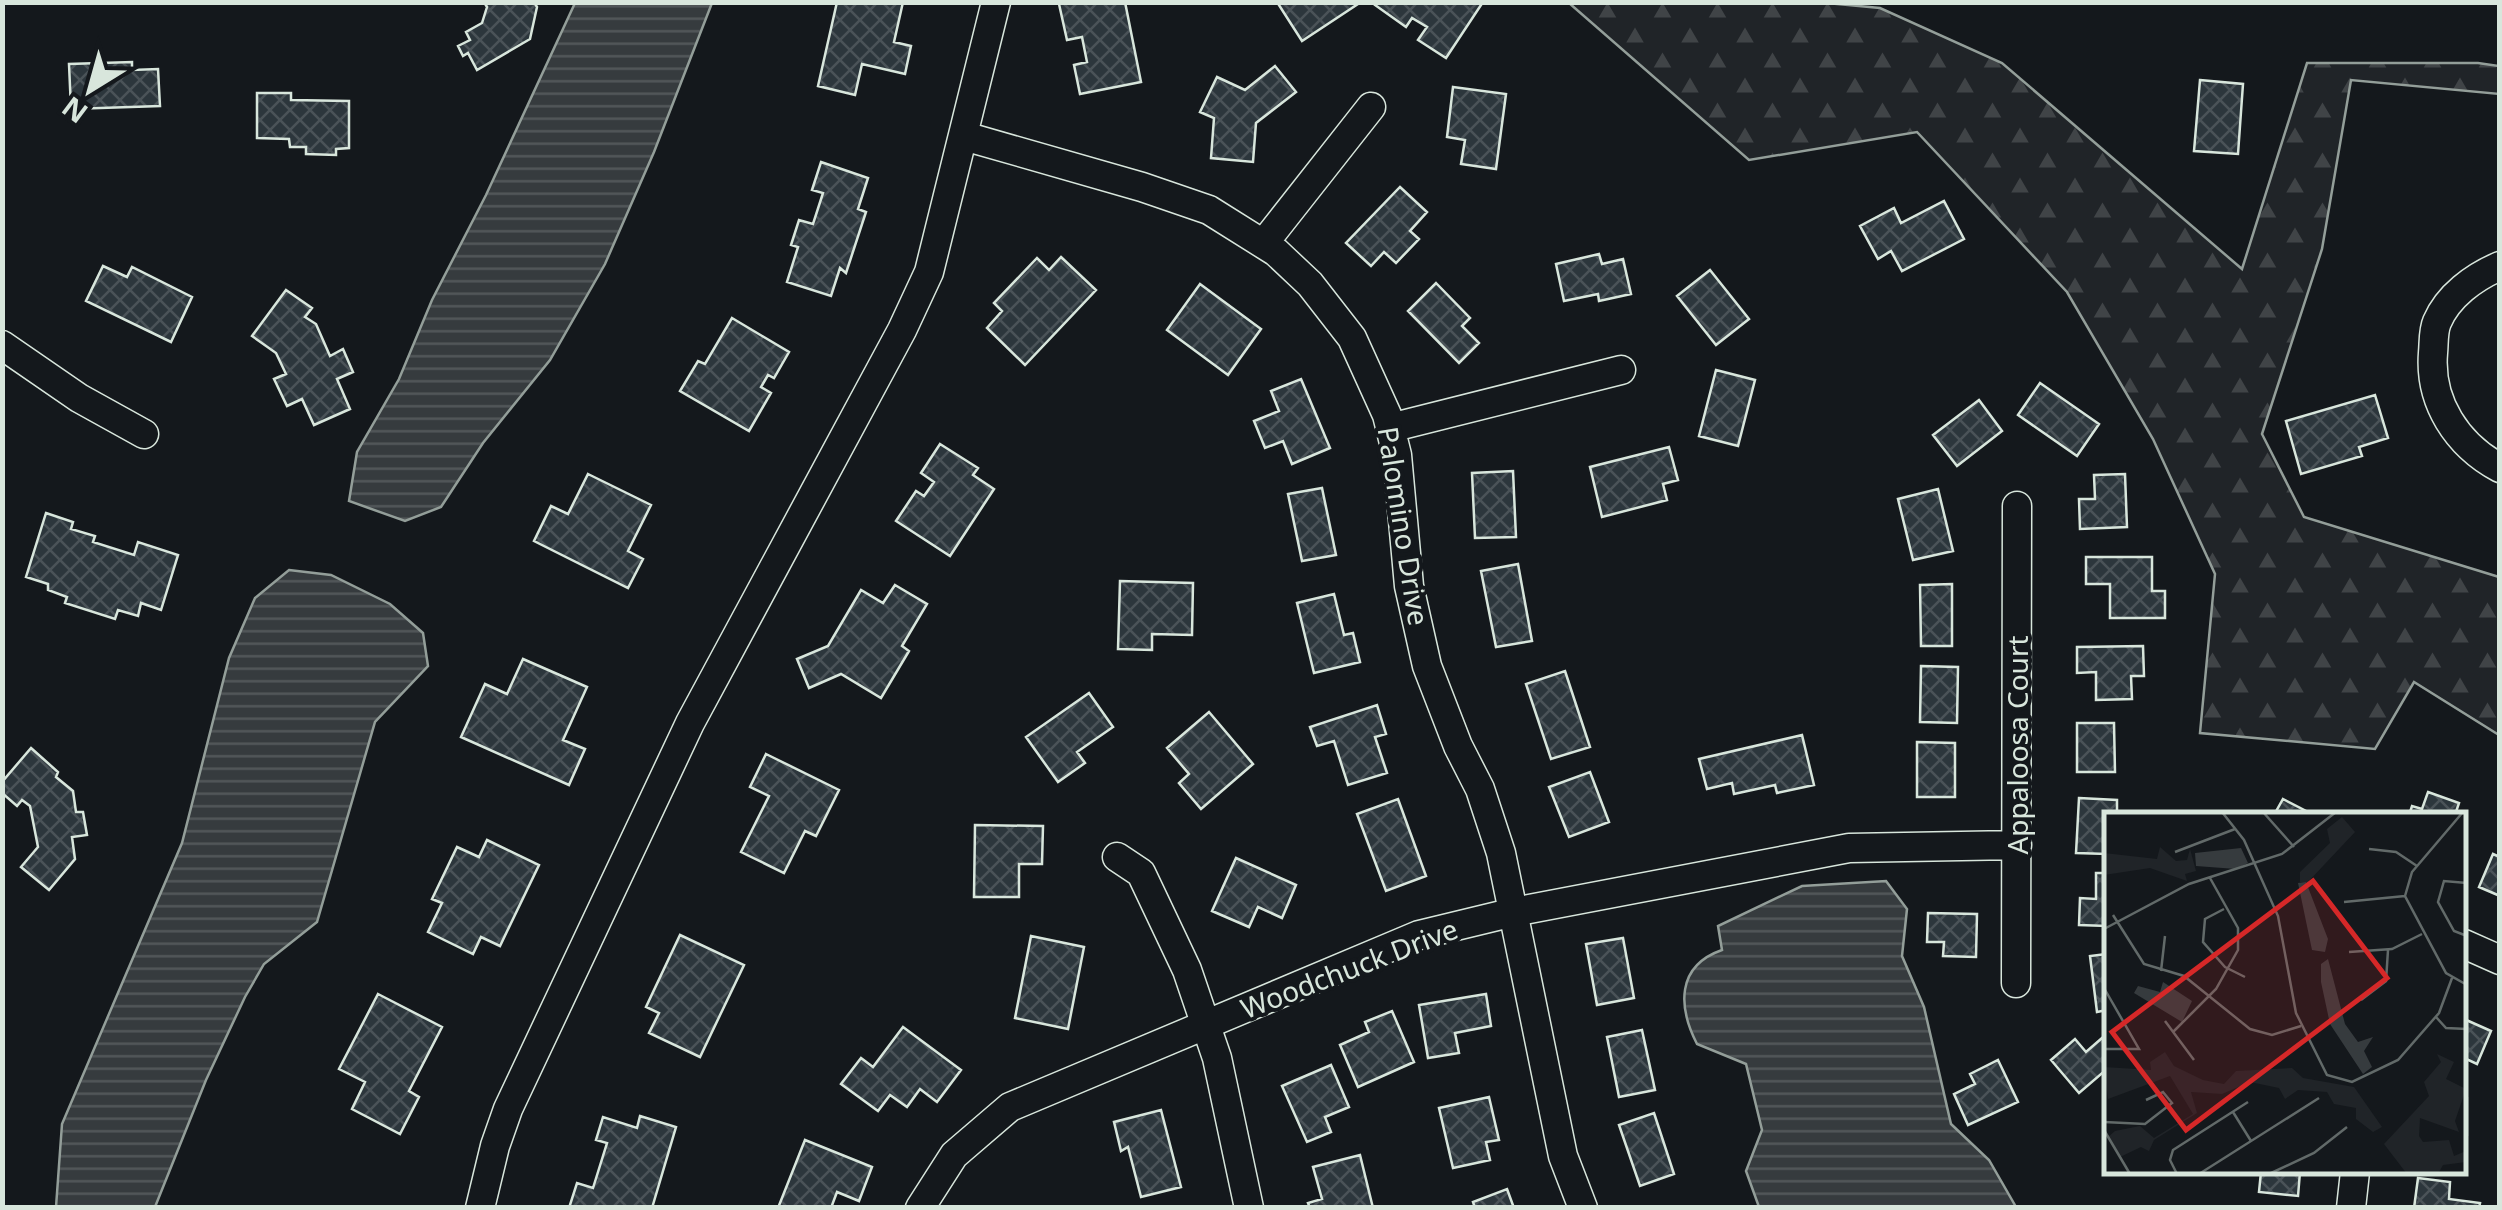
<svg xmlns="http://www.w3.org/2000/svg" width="2502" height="1210" font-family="'Noto Sans',sans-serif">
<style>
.forest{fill:url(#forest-firs);stroke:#939e99;stroke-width:2.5}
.water{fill:url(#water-rules);stroke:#939e99;stroke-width:2.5}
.building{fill:url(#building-cross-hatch);stroke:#d8e6dc;stroke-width:2.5}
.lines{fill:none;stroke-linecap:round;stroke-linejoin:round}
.minor-casing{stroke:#d8e6dc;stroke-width:31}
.minor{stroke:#14181c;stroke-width:28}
.labels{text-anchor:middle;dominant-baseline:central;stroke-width:8;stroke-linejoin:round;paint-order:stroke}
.street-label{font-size:28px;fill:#d8e6dc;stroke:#14181c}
.inset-road{fill:none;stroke:#626a69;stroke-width:2.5}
.view{fill:#d62828;fill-opacity:0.15;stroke:#d62828;stroke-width:5}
.inset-edge{fill:none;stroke:#d8e6dc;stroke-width:5}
</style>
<defs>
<pattern id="forest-firs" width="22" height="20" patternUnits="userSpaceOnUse" patternTransform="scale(2.5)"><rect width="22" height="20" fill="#202428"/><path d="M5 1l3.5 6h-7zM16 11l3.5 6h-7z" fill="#404447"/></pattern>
<pattern id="water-rules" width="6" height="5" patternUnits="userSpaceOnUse" patternTransform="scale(2.5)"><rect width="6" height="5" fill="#363b3e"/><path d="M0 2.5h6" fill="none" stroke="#525759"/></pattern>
<pattern id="building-cross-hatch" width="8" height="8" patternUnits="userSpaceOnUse" patternTransform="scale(2.5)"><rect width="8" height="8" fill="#2c363c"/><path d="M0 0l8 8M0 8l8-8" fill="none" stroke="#4a5358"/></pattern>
</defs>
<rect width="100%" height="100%" fill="#14181c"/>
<!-- forest -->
<path class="forest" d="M1816 2 1880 8 2002 63 2242 269 2307 63H2478L2499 66V94L2351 80 2322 249 2262 434 2304 517 2499 577V735L2414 682 2375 749 2200 733 2215 574 2153 439 2067 292 1917 132 1749 160 1569 3Z"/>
<!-- water -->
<path class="water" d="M575 3H712L654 152 605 264 550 360 483 443 441 507 405 521 349 501 357 452 399 379 432 300 486 195Z
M289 570 331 575 390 604 423 633 428 666 375 722 317 922 264 964 245 997 206 1080 155 1207H56L62 1124 182 843 229 658 255 598Z
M1886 881 1907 909 1902 956 1924 1007 1951 1124 1989 1160 2016 1207H1759L1746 1171 1762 1130 1746 1064 1697 1044C1678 1007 1676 966 1722 950L1718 926 1802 886Z"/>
<!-- building -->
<path class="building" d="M484 2H534L537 7 530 39 477 70 468 53 463 56 458 46 470 40 466 32 482 23 487 7Z
M837 2H903L894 42 911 46 905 74 862 64 855 95 818 86Z
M1068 2H1125L1141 82 1080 94 1074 65 1087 62 1082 37 1067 40 1059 4Z
M1277 2H1361L1302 41Z
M1377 2H1483L1446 58 1418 40 1427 27 1412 18 1406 27 1375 5Z
M132 62V70L158 69 160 106 71 109 69 64Z
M1275 66 1296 92 1256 123 1253 162 1211 158 1214 118 1200 112 1217 77 1245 90Z
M2200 80 2243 84 2238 154 2194 151Z
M1453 87 1506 94 1496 169 1461 164 1465 140 1447 137Z
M257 93H291V100L349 101V148L336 149V155L306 154V147H290L289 139 257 138Z
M821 162 868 178 858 209 866 212 846 273 840 268 831 296 787 282 798 247 791 245 799 220 813 224 823 193 812 190Z
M1400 187 1427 212 1410 231 1419 239 1396 263 1384 252 1371 266 1346 243Z
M1944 201 1964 239 1902 271 1891 251 1878 259 1860 226 1894 208 1901 223Z
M1599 254 1602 264 1623 259 1631 294 1599 301 1598 294 1564 301 1556 264Z
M1061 257 1096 290 1025 365 987 328 1002 311 994 303 1037 258 1049 270Z
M103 266 127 277 132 267 192 297 171 342 86 301Z
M1710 270 1749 319 1716 345 1677 296Z
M1436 283 1470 318 1462 326 1479 343 1459 363 1408 311Z
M1200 284 1261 329 1228 375 1167 330Z
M286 290 312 308 305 317 316 324 330 356 343 349 353 372 337 379 350 409 314 425 302 399 287 406 274 379 286 374 276 353 252 336Z
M732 318 789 352 774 378 768 375 761 387 771 393 749 431 680 391 698 361 705 364Z
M1716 370 1755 380 1738 446 1699 436Z
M1301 379 1330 448 1292 464 1283 441 1265 448 1254 421 1279 411 1271 391Z
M2040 383 2099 424 2077 456 2018 415Z
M2375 395 2388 438 2359 447 2362 456 2301 474 2286 421Z
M1979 400 2002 431 1957 466 1933 435Z
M940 444 978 468 973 475 994 489 950 556 896 521 916 491 924 496 934 482 921 473Z
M1669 447 1678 480 1663 484 1667 500 1602 517 1590 467Z
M1513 471 1516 537 1475 538 1472 473Z
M588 474 651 505 628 551 643 559 628 588 534 541 551 506 568 514Z
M2125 474 2127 527 2080 529 2079 499H2095L2094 475Z
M1322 488 1336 555 1302 561 1288 494Z
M1938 489 1953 551 1913 560 1898 499Z
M46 513 73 522 71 529 95 536 93 542 134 555 138 542 178 555 161 610 141 603 138 616 118 610 115 619 65 603 67 597 48 590V584L26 577Z
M2086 557H2152V591H2165V618H2110V584H2086Z
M1518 564 1532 641 1496 647 1481 571Z
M1120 581 1193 583 1192 635 1152 634V650L1118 649Z
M1952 584V646H1921L1920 585Z
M895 585 927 604 902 646 909 651 881 698 841 674 809 688 797 659 828 646 861 590 883 603Z
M1334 594 1344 635 1353 633 1360 662 1314 673 1297 603Z
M2143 646 2144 676H2131L2132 699 2096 700V672L2077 673V647Z
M523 659 587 687 563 740 585 749 569 785 461 737 485 684 507 694Z
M1921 666 1958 667 1957 723 1920 722Z
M1565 671 1590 747 1551 759 1526 684Z
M1089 693 1113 727 1077 752 1085 763 1058 782 1026 737Z
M1377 705 1386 734 1375 737 1387 773 1348 785 1334 741 1317 746 1310 727Z
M1209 712 1253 764 1201 809 1179 783 1189 774 1167 748Z
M2077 723H2114L2115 772H2077Z
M1802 735 1814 785 1777 793 1775 785 1734 794 1732 783 1707 789 1699 759Z
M1917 742 1955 743V797H1917Z
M31 748 58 772 56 777 73 791 76 812H83L87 835 72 837 75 859 49 890 21 867 38 847 30 806 22 800 17 806 2 793V782Z
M766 754 839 790 816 836 805 831 784 873 741 852 769 796 750 787Z
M1590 772 1609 822 1569 837 1549 787Z
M2428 792 2459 803 2455 815H2409L2412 806 2422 809Z
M2079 798 2117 800V815H2107V854L2076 853Z
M1398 799 1426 876 1386 891 1357 814Z
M2283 799 2310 813 2309 815H2274Z
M975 825 1043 826 1042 864H1019V897H974Z
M487 840 539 865 500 946 481 937 473 954 428 932 442 903 432 899 457 847 479 857Z
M2493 854 2500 857V896L2479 887Z
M1236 858 1296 885 1282 918 1258 907 1249 927 1212 911Z
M2096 873H2107V926L2079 925 2080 898 2096 899Z
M1928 913 1977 914 1976 957 1943 956 1944 942H1927Z
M680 935 744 965 700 1057 649 1033 659 1013 646 1007Z
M1031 936 1084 947 1068 1029 1015 1018Z
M1623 938 1634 998 1597 1005 1586 944Z
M2107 954V1010L2097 1012 2090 956Z
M378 994 442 1027 409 1091 419 1097 400 1134 352 1109 365 1082 339 1069Z
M1486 994 1491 1026 1455 1033 1459 1053 1428 1058 1419 1005Z
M1392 1011 1414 1062 1358 1087 1340 1045 1369 1032 1365 1022Z
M2464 1019 2491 1031 2477 1064 2464 1058Z
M903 1027 961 1070 937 1102 920 1089 907 1107 890 1095 878 1111 841 1084 861 1058 873 1067Z
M1642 1030 1655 1090 1619 1097 1607 1037Z
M2102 1038 2107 1043V1069L2079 1093 2051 1060 2075 1039 2086 1052Z
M1998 1060 2018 1102 1968 1125 1954 1094 1975 1084 1970 1074Z
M1331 1065 1349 1107 1325 1117 1331 1132 1307 1142 1282 1086Z
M1489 1097 1499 1140 1486 1142 1490 1160 1453 1168 1439 1108Z
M1161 1110 1181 1187 1141 1197 1128 1147 1121 1151 1114 1122Z
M1654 1113 1674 1174 1640 1186 1619 1125Z
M640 1116 676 1127 652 1208H569L577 1183 593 1188 607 1143 596 1140 603 1117 637 1128Z
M805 1140 872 1167 859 1201 837 1192 831 1208H778Z
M1360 1155 1373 1208H1310L1308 1203 1322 1199 1313 1167Z
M2261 1172H2300L2298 1196 2259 1192Z
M2418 1178 2450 1182 2449 1199 2480 1203 2479 1208H2414Z
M1507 1189 1514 1208H1475L1473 1202Z"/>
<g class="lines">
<!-- minor casing -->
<g class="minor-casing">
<path id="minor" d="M964 136 1142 187 1209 210 1276 252 1310 284 1352 338 1387 415 1397 455 1409 586 1427 666 1458 746 1480 789 1501 853 1563 1156 1583 1208
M1264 243 1371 107
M2500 266C2474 277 2448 296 2437 322 2433 331 2434 343 2433 353 2429 402 2457 445 2500 468
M2 345 79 398 144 434
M1390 428 1621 370
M1117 857 1141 873 1187 970 1217 1058 1249 1208
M2464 944 2500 960
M2016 983 2017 506
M480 1208 495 1146 508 1109 690 723 902 330 929 272 996 2
M920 1208 954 1155 1010 1107 1419 935 1514 912 1849 848 2017 845
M2351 1208 2355 1172"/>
</g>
<!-- minor -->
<use href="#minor" class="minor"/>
</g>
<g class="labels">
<!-- street labels -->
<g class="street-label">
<text transform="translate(1404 526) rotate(81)">Palomino Drive</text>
<text transform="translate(2017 745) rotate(-90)">Appaloosa Court</text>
<text transform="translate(1349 968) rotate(-21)">Woodchuck Drive</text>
</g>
</g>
<!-- overview -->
<g transform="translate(2104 812)">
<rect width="362" height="362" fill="#14181c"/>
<path d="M238 5 251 20 203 71 196 70V60L226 31 223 17ZM56 35 72 49 83 48 86 37 92 59 81 62 83 69 46 56 0 63V41L53 47ZM61 240 70 254 99 268 120 272 132 259 188 256 199 266 250 275 278 315 269 320 252 307V296L230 292 223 280 194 278 181 287 175 276 146 270 118 282 87 280 93 301 50 328 45 339 37 335 16 345 4 325 11 319 36 314 50 326 89 302 66 264 4 287 0 255 47 258 46 250ZM333 242 350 250 342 267 362 277 351 309 355 320 316 306 315 324 319 330 345 328 350 344 362 339V350L339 353 334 362H303L280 332 325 284 320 270 337 250Z" fill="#202428"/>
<path d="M137 36 144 51 132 57 92 54 91 41ZM202 70 224 127 221 140 208 138 194 71ZM224 147 241 212 254 230 269 225 260 239 268 255 259 262 226 212 217 170V152ZM59 170 88 189 78 210 30 181 34 174 56 180Z" fill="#363b3e"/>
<path class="inset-road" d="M118 0 140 28 174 104 192 201 223 263 248 270 294 248 335 201 348 166M159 0 190 35M359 0 308 60 301 84 342 161 363 173M265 37 292 40 313 54M71 40 131 17M363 71 340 69 334 90 350 119 363 124M240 90 301 84M120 97 101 107 99 130 121 155 141 165M9 103 40 152 80 164 146 217 168 223 197 214M0 117 85 72 178 42 232 0M245 140 288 137 318 122M57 159 61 124M0 176 35 237H0M257 188 282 169 284 138M332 205 342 216 363 217M61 209 90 248M69 220 112 177 134 138V116L106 66M363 285V324M129 300 147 329M0 310 41 312 68 291 59 280 42 288M0 318 26 362M73 362 66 348 69 338 144 290M95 362 215 286M165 362 210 341 243 315"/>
<path class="view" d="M209 69 283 166 82 318 8 220Z"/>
<rect width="362" height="362" class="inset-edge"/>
</g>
<!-- border -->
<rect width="2502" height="1210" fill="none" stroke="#d8e6dc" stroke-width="10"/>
<!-- north arrow -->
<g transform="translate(90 90) rotate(217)" stroke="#14181c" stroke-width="8" paint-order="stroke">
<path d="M0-8L18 38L0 25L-18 38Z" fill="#d8e6dc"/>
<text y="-15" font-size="28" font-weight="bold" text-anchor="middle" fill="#d8e6dc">N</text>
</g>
</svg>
